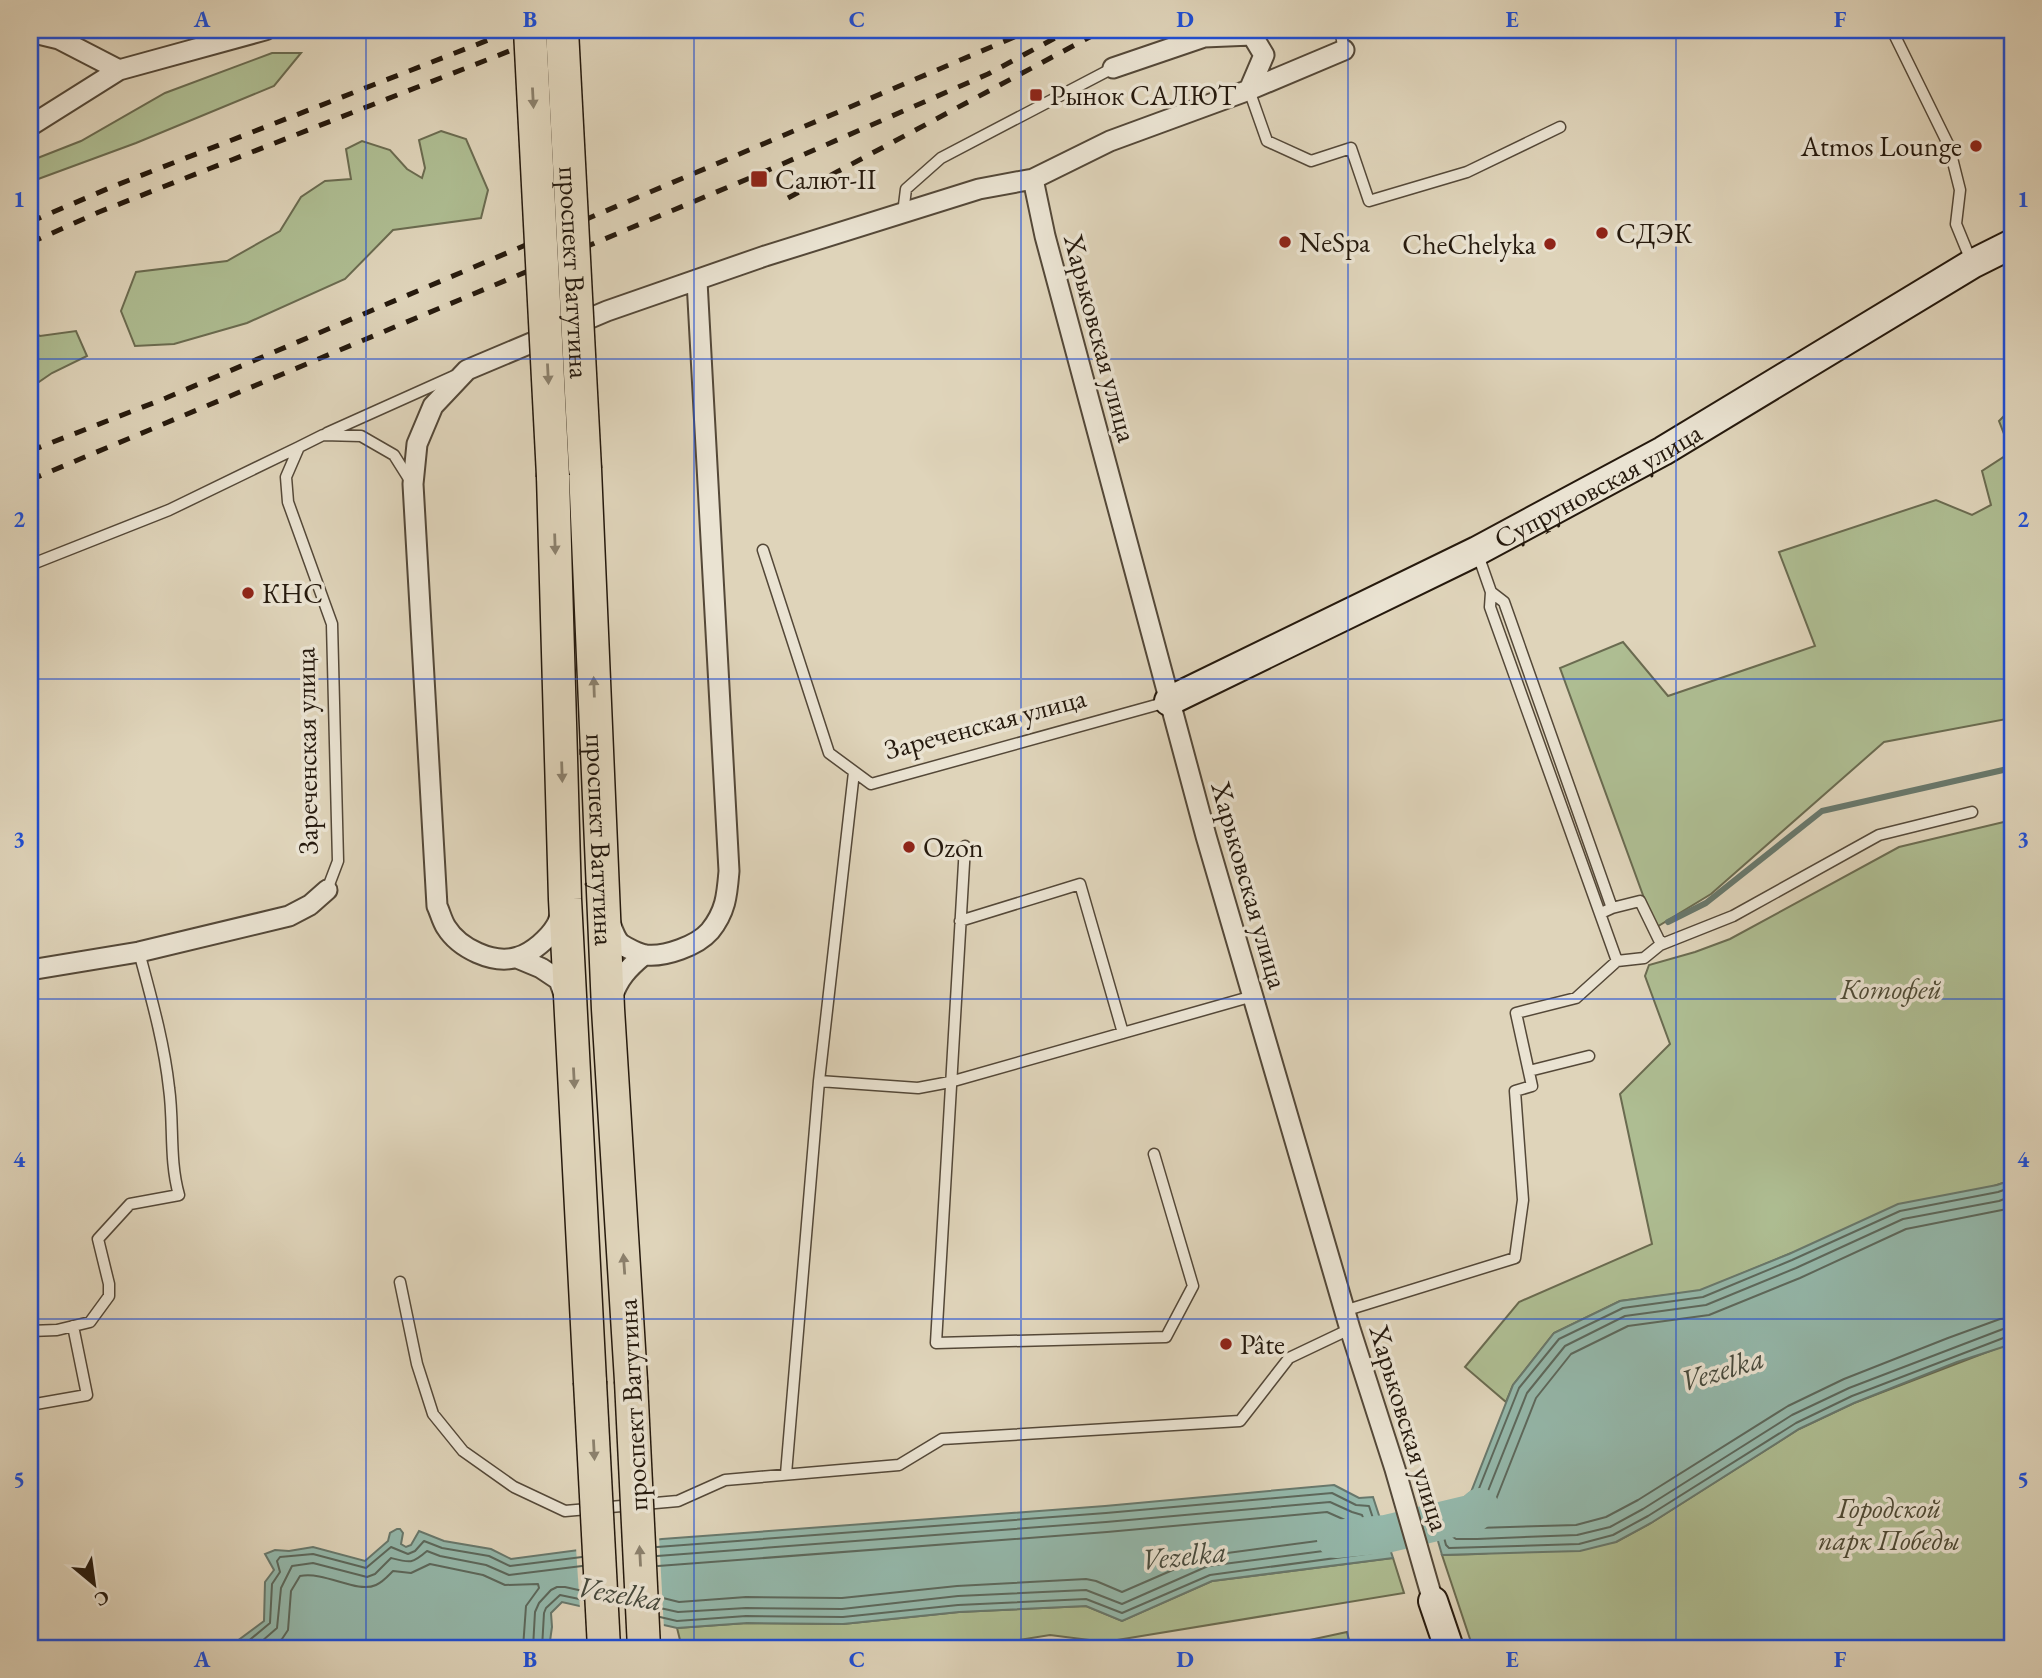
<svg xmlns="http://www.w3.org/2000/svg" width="2042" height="1678" font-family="'EB Garamond',serif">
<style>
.green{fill:#aebd92;stroke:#6a6b50;stroke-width:2}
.water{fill:#94b8ab;stroke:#68786c;stroke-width:2}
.pier{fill:#dfd4ba}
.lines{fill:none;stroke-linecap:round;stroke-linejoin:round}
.shore{stroke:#5c685c;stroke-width:2}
.stream{stroke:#68786c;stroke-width:6}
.river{stroke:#94b8ab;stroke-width:38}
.lane-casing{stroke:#544838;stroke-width:13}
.street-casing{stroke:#544838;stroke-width:23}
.secondary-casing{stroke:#25190d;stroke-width:32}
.primary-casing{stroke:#25190d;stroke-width:35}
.lane{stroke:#eae3d2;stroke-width:10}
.street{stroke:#eae3d2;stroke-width:19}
.secondary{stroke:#eae3d2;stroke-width:28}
.primary{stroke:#dfd4ba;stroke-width:32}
.rail{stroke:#25190d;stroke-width:5;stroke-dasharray:12 12;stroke-linecap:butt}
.primary-bridge-casing{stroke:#25190d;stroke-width:35;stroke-linecap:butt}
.primary-bridge{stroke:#dfd4ba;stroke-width:32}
.oneway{fill:#8b806c}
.grid{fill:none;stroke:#1d4ed8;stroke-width:2;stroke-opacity:0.55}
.poi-dot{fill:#8f2418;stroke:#eae3d2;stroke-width:2.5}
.labels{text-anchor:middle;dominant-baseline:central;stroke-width:7;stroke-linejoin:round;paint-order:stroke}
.poi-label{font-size:28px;fill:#25190d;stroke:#eae3d2;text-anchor:start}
.street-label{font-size:28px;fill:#25190d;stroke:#eae3d2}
.park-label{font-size:28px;font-style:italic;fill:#4e4a35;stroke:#eae3d2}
.water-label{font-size:30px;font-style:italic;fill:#46493c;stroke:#eae3d2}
.neatline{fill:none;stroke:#1d4ed8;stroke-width:2.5}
.grid-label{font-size:23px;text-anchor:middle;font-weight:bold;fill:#1d4ed8}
</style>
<rect width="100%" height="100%" fill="#dfd4ba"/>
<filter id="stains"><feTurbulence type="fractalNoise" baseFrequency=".00286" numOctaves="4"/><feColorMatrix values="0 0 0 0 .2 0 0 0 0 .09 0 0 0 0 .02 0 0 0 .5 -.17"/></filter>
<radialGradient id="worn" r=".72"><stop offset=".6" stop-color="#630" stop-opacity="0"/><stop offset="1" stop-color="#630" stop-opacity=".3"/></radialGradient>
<!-- green -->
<path class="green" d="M272 53H301L274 86 136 143 30 182V161L81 141 165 93Z
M441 131 466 139 488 190 481 218 393 230 345 279 247 323 174 344 135 346 121 311 136 272 227 261 280 231 301 197 325 181 351 179 346 149 362 141 390 150 407 169 422 178 425 168 419 140Z
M30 331 40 336 76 331 87 356 52 373 30 388Z
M2012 408V718L1884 742 1711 894 1655 928 1560 668 1623 642 1668 696 1815 646 1779 552 1936 500 1972 515 1991 505 1982 471 2011 452 1999 421Z
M2012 820V1180L1789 1254 1700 1291 1620 1301 1554 1333 1513 1385 1506 1402 1465 1367 1519 1302 1652 1244 1620 1094 1670 1044 1645 976 1649 965 1695 952 1730 939 1899 847Z
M2008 1344H2012V1648H1473L1442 1555 1478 1554 1616 1542 1651 1523 1799 1429 1854 1403Z
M1393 1558 1404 1593 1105 1642 1050 1635 969 1648H682L677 1628 747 1623 843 1624 959 1612 1086 1606 1122 1621 1212 1581Z
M1347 1632 1351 1648H1306L1305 1641Z"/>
<!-- water -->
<path class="water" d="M2012 1180V1344L1957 1362 1854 1403 1799 1429 1651 1523 1616 1542 1580 1551 1442 1555 1430 1513 1455 1504 1471 1492 1513 1385 1554 1333 1620 1301 1700 1290 1789 1254 1898 1204 1997 1185Z
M1334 1485 1359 1498 1373 1497 1393 1558 1212 1581 1122 1621 1086 1606 959 1612 843 1624 747 1623 677 1628 562 1602 551 1613 552 1627 549 1648H224L229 1647 264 1621 265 1582 274 1570 265 1554 275 1550 289 1551 313 1547 365 1561 388 1541 390 1533 397 1529H400L403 1533 401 1544 406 1547 411 1545 419 1531 444 1541 491 1549 511 1559 662 1539 1105 1506Z"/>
<!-- pier -->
<path class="pier" d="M659 1536 664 1629 580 1610 576 1547Z"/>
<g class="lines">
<!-- shore -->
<path class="shore" d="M2012 1187 1998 1192 1900 1211 1792 1260 1703 1297 1623 1308 1559 1339 1519 1388 1476 1496 1459 1510 1439 1518 1446 1545 1449 1548 1579 1544 1613 1535 1648 1516 1796 1423 1852 1396 2006 1337H2012
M2012 1196 1999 1201 1903 1219 1796 1268 1706 1305 1625 1316 1565 1346 1527 1393 1484 1501 1464 1517 1450 1523 1453 1537 1456 1539H1477L1577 1535 1610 1527 1643 1509 1792 1415 1849 1388 2003 1329 2012 1328
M2012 1208 1906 1229 1800 1278 1709 1315 1628 1326 1571 1354 1536 1398 1495 1502 1489 1511 1475 1522 1474 1526 1477 1528 1576 1525 1606 1517 1638 1500 1788 1406 1844 1379 1948 1338 2000 1319 2012 1318
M657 1547 1106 1513 1332 1493 1356 1505 1369 1506 1383 1549 1380 1552 1210 1575 1122 1613 1086 1599 958 1605 843 1617 746 1616 677 1621 660 1617
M657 1556 1106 1522 1330 1502 1352 1512 1362 1515 1372 1541 1369 1545 1208 1566 1122 1604 1086 1590 958 1596 842 1609 746 1608 678 1612 660 1608
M658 1566 1107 1532 1327 1512 1354 1524 1358 1533 1355 1536 1205 1556 1122 1592 1096 1581 1086 1579 957 1586 842 1598 746 1597 679 1602 659 1597
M240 1648 270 1623 272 1584 280 1572 277 1561 280 1557 313 1554 366 1568 391 1547 408 1554 415 1551 424 1541 442 1548 489 1556 510 1566 582 1557
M254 1648 277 1628 281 1588 292 1566 313 1563 367 1577 375 1574 391 1558C410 1563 412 1564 427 1551L440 1556 486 1565 509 1575 582 1566
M271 1648 282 1639 288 1630 291 1591 300 1576C326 1571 356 1594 376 1585 383 1582 388 1576 393 1571L411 1573 430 1564 483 1575 505 1585 538 1584 539 1588 526 1606 523 1648
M533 1648 535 1612 539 1603 551 1590 557 1587H565L583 1591
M542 1648 544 1613 546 1608 560 1595 584 1600"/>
<!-- stream -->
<path class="stream" d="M1668 922 1706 903 1822 811 2012 768"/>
<!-- river -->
<path class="river" d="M1336 1539 1386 1534 1474 1513 1480 1507"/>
<!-- lane casing -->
<g class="lane-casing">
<path id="lane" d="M1340 30 1344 50
M1892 30 1949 146 1960 190 1956 224 1972 263
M1249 90 1267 141 1311 161 1351 148 1369 201 1467 172 1560 127
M903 213 906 189 941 158 1113 68
M327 433 454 376
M763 550 829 753 871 784 1167 702
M1477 552 1491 592 1490 607 1617 961 1644 958 1660 945 1733 916 1879 835 1972 812
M30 565 169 510 299 447
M1491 592 1504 602 1612 908 1601 913
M965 846 936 1343 1166 1337 1193 1286 1154 1154
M327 890 338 861 332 624 288 502 286 477 299 447 323 435 361 436 394 455 411 482
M1612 908 1640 901 1659 940 1664 943
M960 921 1080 884 1123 1033
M1529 1071 1589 1056
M819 1081 918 1088 950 1082 1253 996
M400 1282 417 1364 433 1414 463 1451 514 1487 565 1511 678 1501 725 1480 899 1465 942 1439 1240 1421 1289 1358 1350 1329
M1344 1311 1515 1258 1523 1200 1515 1091 1532 1086 1516 1013 1576 998 1617 961
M30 1331 57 1330 90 1322 109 1296V1284L98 1239 130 1204 179 1195C169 1160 174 1123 169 1088 164 1042 151 997 139 952
M30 1405 87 1395 73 1326
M786 1474 819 1081 854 772"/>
</g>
<!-- street casing -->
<g class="street-casing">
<path id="street" d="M30 32 59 39 119 70
M1113 68 1204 37 1252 35 1264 55 1249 90
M30 126 119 70 265 30
M1033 179 1045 236 1206 836 1350 1329 1395 1469 1433 1601
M562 910C560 915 559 921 556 926 549 938 532 953 518 957 493 965 459 948 446 927 442 921 440 912 437 906L413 484 417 444 433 406 467 370 607 311 765 256 979 189 1033 179 1110 141 1249 90 1344 50
M609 920C612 928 615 939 621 944 627 948 639 954 646 955 665 957 697 946 710 931 726 911 727 895 729 871L697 281
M517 958 541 968 559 980 565 997
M30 970 139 952 289 916 310 905 327 890
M612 998C618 979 628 968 644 955"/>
</g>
<!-- secondary casing -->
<g class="secondary-casing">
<g id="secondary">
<path id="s1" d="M1169 701 1477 551 1663 451 1972 264 2012 244"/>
<path d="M1433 1601 1449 1648"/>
</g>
</g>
<!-- primary casing -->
<g class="primary-casing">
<g id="primary">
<path id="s2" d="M585 469 608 1009 631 1381"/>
<path d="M553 476 565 899 590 1382"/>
</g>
</g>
<!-- lane -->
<use href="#lane" class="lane"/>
<!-- street -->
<use href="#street" class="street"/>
<!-- secondary -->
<use href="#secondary" class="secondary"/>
<!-- primary -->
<use href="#primary" class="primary"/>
<!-- rail -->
<path class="rail" d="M788 198 1103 30
M30 222 114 186 514 30
M30 243 99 212 563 30
M30 451 166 398 1031 30
M30 480 757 175 988 74 1070 30"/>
<!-- primary-bridge casing -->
<g class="primary-bridge-casing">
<g id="primary-bridge">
<path d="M530 30 553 476"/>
<path id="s3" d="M562 30 585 469"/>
<path d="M631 1381 644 1648"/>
<path d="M590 1382 604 1648"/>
</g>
</g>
<!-- primary-bridge -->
<use href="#primary-bridge" class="primary-bridge"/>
</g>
<!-- one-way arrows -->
<defs><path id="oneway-solid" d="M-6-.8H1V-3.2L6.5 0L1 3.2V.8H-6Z" transform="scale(1.75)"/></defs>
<g class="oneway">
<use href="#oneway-solid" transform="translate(533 98) rotate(87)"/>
<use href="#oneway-solid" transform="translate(548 374) rotate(87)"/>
<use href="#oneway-solid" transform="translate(555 544) rotate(88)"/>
<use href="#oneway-solid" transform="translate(594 687) rotate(-92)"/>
<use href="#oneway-solid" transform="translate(562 772) rotate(88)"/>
<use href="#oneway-solid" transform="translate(574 1078) rotate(87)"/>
<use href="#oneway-solid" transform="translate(624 1264) rotate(-94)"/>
<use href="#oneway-solid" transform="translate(594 1450) rotate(87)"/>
<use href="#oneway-solid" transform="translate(640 1556) rotate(-93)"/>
</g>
<!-- grid -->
<path class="grid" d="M366 30V1648M694 30V1648M1021 30V1648M1348 30V1648M1676 30V1648M30 359H2012M30 679H2012M30 999H2012M30 1319H2012"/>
<!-- markers -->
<g class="poi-dot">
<rect x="1029" y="88" width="14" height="14" rx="3.5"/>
<circle cx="1976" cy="146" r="7"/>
<rect x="750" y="170" width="18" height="18" rx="3.5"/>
<circle cx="1602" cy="233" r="7"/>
<circle cx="1285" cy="242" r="7"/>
<circle cx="1550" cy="244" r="7"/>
<circle cx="248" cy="593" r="7"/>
<circle cx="909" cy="847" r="7"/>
<circle cx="1226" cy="1344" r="7"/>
</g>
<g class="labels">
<!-- poi labels -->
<g class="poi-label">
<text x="1050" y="95">Рынок САЛЮТ</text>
<text x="1962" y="146" text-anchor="end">Atmos Lounge</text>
<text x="775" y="179">Салют-II</text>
<text x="1616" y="233">СДЭК</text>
<text x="1299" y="242">NeSpa</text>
<text x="1536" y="244" text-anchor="end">CheChelyka</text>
<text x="262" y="593">КНС</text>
<text x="923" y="847">Ozon</text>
<text x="1240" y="1344">Pâte</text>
</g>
<!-- street labels -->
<g class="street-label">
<text stroke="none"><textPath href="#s3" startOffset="243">проспект Ватутина</textPath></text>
<text transform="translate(1101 338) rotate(75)">Харьковская улица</text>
<text stroke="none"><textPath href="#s1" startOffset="480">Супруновская улица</textPath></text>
<text transform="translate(985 723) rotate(-15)">Зареченская улица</text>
<text transform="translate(306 751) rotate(-91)">Зареченская улица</text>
<text stroke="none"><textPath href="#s2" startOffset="371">проспект Ватутина</textPath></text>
<text transform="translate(1250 885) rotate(74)">Харьковская улица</text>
<text transform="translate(632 1405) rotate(-93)">проспект Ватутина</text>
<text transform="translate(1410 1428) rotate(73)">Харьковская улица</text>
</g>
<!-- park labels -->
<g class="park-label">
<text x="1891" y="989">Котофей</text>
<text x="1889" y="1508">Городской<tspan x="1889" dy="32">парк Победы</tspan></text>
</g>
<!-- water labels -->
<g class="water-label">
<text transform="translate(1722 1369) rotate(-17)">Vezelka</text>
<text transform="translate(1184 1555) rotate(-6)">Vezelka</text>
<text transform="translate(620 1593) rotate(10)">Vezelka</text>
</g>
</g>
<!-- margin -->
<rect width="2042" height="1678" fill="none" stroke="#dfd4ba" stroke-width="77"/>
<!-- north arrow -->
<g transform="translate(94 1584) rotate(151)" stroke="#eae3d2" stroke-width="5" paint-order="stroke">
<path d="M0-5L12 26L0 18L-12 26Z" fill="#25190d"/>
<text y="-10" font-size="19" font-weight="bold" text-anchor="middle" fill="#25190d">С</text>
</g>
<rect x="38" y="38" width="1966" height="1602" class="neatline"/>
<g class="grid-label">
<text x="202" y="27">A</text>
<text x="530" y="27">B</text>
<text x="857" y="27">C</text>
<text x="1185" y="27">D</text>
<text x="1512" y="27">E</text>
<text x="1840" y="27">F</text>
<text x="19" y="207">1</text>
<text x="2023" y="207">1</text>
<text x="19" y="527">2</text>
<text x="2023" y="527">2</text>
<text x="19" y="847">3</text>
<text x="2023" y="847">3</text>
<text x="19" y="1167">4</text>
<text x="2023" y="1167">4</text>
<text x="19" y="1487">5</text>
<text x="2023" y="1487">5</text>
<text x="202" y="1667">A</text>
<text x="530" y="1667">B</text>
<text x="857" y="1667">C</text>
<text x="1185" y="1667">D</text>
<text x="1512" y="1667">E</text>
<text x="1840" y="1667">F</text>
</g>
<rect width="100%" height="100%" filter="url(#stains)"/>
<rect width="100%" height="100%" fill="url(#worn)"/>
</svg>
